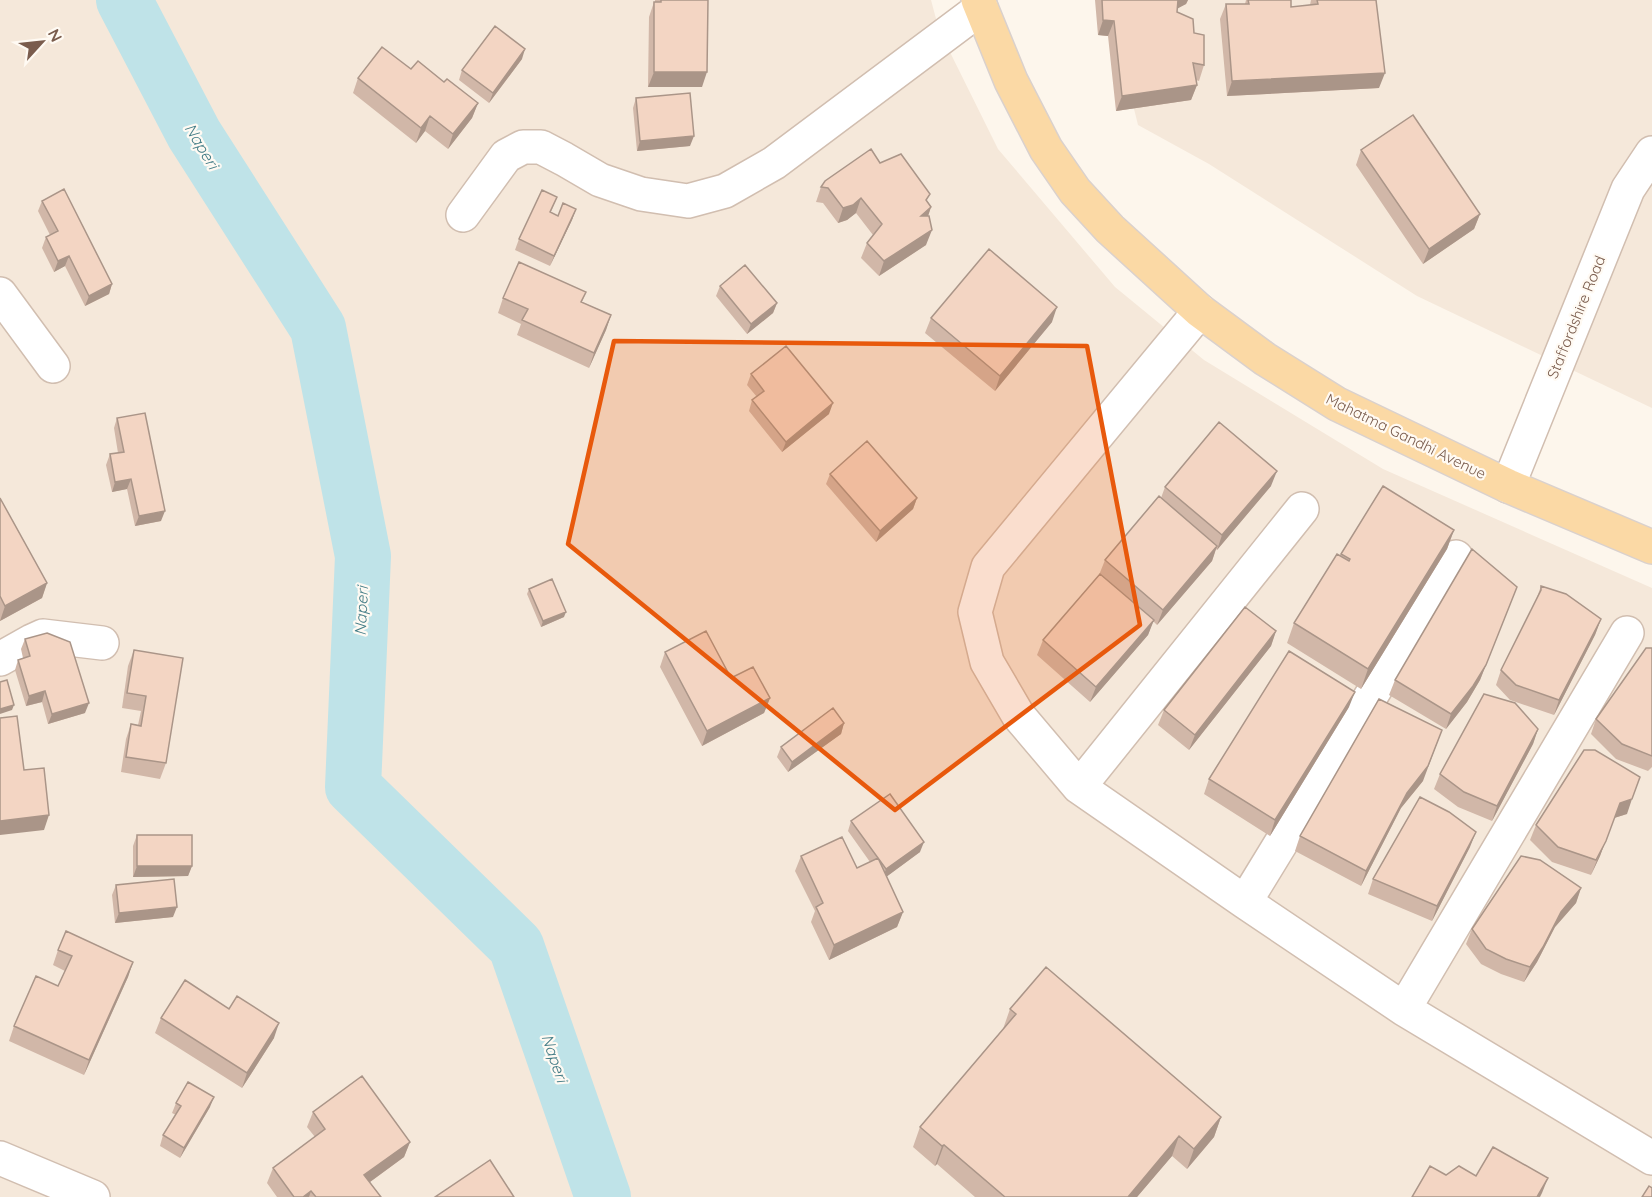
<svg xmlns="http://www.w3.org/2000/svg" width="1652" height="1197" font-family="Quicksand,sans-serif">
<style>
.residential{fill:#f5e8da}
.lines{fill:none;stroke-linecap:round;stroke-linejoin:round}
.river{stroke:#bfe3e8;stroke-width:56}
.minor-casing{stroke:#d1beb0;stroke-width:36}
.major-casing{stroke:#dad1cd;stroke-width:36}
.minor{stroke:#fff;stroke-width:33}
.major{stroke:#fbd9a5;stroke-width:33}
.wall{fill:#d1b7a8}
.shaded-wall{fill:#aa9588}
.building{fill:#f3d5c3;stroke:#aa9588;stroke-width:1.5}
.marked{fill:#e8590c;fill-opacity:0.2;stroke:#e8590c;stroke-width:4.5;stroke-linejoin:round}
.labels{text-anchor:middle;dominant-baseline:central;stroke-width:4.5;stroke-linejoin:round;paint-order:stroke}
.street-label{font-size:15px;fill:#7a5c4d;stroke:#fffaf3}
.water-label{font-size:16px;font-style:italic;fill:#437c86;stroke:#fffaf3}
</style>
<rect width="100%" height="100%" fill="#fdf6ec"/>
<!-- residential -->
<path class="residential" d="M0 0H931L939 30 998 149 1115 287 1204 360 1383 469 1652 588V1197H0Z
M1107 0H1652V408L1417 296 1209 164 1138 125Z"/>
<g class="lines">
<!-- river -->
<path class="river" d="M124 0 194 134 318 328 363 556 353 787 516 946 603 1197"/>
<!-- minor casing -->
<g class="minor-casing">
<path id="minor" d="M463 215 506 156 523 147H541L564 159 600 180 641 194 688 201 725 191 774 163 981 8
M0 294 53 366
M1200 311 988 567 975 612 987 662 1018 715 1079 787 1245 902 1404 1009 1652 1158
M1508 486 1628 189 1652 153
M0 659 32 641 43 636 102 643
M1079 787 1302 509
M1245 902 1456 557
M1404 1009 1627 633
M0 1158 93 1197"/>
</g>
<!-- major casing -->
<g class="major-casing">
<path id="major" d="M978 0 1011 81 1046 149 1075 191 1110 229 1200 311 1265 359 1337 404 1508 486 1652 547"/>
</g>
<!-- minor -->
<use href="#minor" class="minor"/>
<!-- major -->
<use href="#major" class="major"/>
</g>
<!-- wall -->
<path class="wall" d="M655 0H708L702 87H648L649 17 654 2H655Z
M1095 0H1188L1186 4 1177 8V12L1194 33 1204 65 1199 81 1196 80 1197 85 1191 100 1116 111 1108 36 1098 35Z
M1246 0H1291V7L1310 5 1311 0H1376L1379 88 1227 96 1220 19 1226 4H1245Z
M522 59 489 103 459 80 462 70Z
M411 69 444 82 478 103 472 118 448 149 425 131 416 143 353 93 358 78Z
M636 98 690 146 637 151 633 108Z
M1361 150 1480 214 1474 229 1423 264 1356 165Z
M880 163 928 202 931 207 928 216 926 245 879 276 861 258 867 243 873 235 856 213 847 220 838 223 823 203 816 202 821 187Z
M557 197 551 212 558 216 576 209 572 220 550 266 515 250 519 239Z
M42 201 112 284 109 294 85 306 65 266 54 272 42 248 46 237 50 235 38 211Z
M720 286 777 303 773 313 747 334 716 296Z
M586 292 582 302 611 315 606 330 589 368 517 335 521 324 498 313 503 298Z
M931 318 1052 322 995 391 925 333Z
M751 374 829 414 782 452 749 411 752 400 757 397 747 385Z
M117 418 161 521 135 526 127 489 112 492 106 465 110 454 118 453 114 428Z
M830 474 917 498 913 509 876 542 826 484Z
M1271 486 1217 550 1216 549 1212 561 1157 625 1153 621 1148 635 1090 702 1037 655 1043 640 1099 575 1105 560 1161 498 1165 487Z
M0 498 47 583 42 598 0 621Z
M1454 530 1447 549 1361 689 1287 643 1294 623 1341 554Z
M1541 586 1601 619 1595 635 1554 715 1510 700 1496 685 1501 670 1536 600Z
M1517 587 1480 680 1467 702 1446 729 1389 695 1395 680Z
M529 589 564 617 541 627 527 594Z
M1276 631 1271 646 1189 750 1158 725 1164 710Z
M25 639 85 713 48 724 42 702 26 706 15 670 18 660 23 658 21 649Z
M1652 648V767L1648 771 1616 759 1591 734 1596 719Z
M134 650 166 763 160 779 121 772 126 739 131 724 138 725 141 711 122 708 128 666Z
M665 652 770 698 764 713 702 746 660 667Z
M1349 707 1270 836 1204 794 1209 779Z
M844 723 841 734 788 772 777 757 781 747Z
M1538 729 1533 744 1492 821 1458 807 1434 789 1440 774Z
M1423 781 1401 808 1361 886 1295 851 1300 836Z
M1627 814 1614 818 1600 856 1591 875 1552 862 1530 840 1536 825Z
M851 821 920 852 886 877 903 912 897 927 829 960 811 922 815 911 795 871 801 856 857 868 870 862 848 831Z
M137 835 192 866 188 876 133 877V846Z
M1470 847 1432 921 1368 894 1373 879Z
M116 885 173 917 115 923 112 895Z
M1581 888 1576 903 1555 927 1537 962 1524 982 1501 974 1481 964 1466 944 1472 929Z
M58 950 133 962 128 977 84 1075 9 1041 14 1026 58 986 65 971 53 965Z
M1010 1009 1221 1117 1214 1137 1187 1169 1172 1156 1137 1197H975L937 1164 935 1166 913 1147 920 1127 1003 1029Z
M161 1018 274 1038 242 1088 155 1033Z
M176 1103 210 1107 180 1158 160 1146 163 1135 176 1115 172 1113Z
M313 1112 410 1142 404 1157 370 1182 381 1197H277L267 1183 273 1168 315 1137 307 1127Z"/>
<!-- shaded-wall -->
<path class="shaded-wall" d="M1177 0H1188L1186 4 1173 11Z
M1103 20 1114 21 1108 36 1098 35Z
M525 49 522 59 489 103 493 93Z
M654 72H707L702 87H648Z
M1385 73 1379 88 1227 96 1232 81Z
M1197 85 1191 100 1116 111 1122 96Z
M478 103 472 118 448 149 453 134Z
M430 116 425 131 416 143 421 128Z
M694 136 690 146 637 151 640 141Z
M861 198 856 213 847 220 838 223 843 208Z
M931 207 926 222 921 216Z
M576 209 572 220 550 266 554 256Z
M1480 214 1474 229 1423 264 1429 249Z
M932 230 926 245 879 276 884 261Z
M69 256 65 266 54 272 58 261Z
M112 284 109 294 85 306 89 296Z
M777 303 773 313 747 334 751 324Z
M1057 307 1052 322 995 391 1000 376Z
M611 315 606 330 589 368 594 353Z
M833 403 829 414 782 452 786 442Z
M1277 471 1271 486 1217 550 1222 535Z
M131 479 127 489 112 492 115 482Z
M917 498 913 509 876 542 880 531Z
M165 511 161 521 135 526 139 516Z
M1454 530 1447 549 1361 689 1368 669Z
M1217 546 1212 561 1157 625 1163 610Z
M47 583 42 598 0 621 5 606Z
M1517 587 1480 680 1467 702 1446 729 1451 714Z
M566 612 564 617 541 627 543 621Z
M1601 619 1595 635 1554 715 1559 700Z
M1154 620 1148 635 1090 702 1096 687Z
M1276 631 1271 646 1189 750 1195 735Z
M45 691 42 702 26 706 29 696Z
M1355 692 1349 707 1270 836 1275 820Z
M770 698 764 713 702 746 707 731Z
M89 703 85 713 48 724 52 714Z
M14 705 12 710 0 714V709Z
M844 723 841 734 788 772 792 762Z
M1538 729 1533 744 1492 821 1497 806Z
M1442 730 1423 781 1401 808 1361 886 1366 871 1407 793Z
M1632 799 1627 814 1614 818 1600 856 1591 875 1620 803Z
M49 815 44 830 0 835V821Z
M1476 832 1470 847 1432 921 1437 906Z
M924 842 920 852 882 880 886 869Z
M137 866H192L188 876 133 877Z
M1581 888 1576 903 1555 927 1537 962 1524 982 1530 967 1561 912Z
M177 907 173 917 115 923 119 913Z
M903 912 897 927 829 960 834 945Z
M133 962 128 977 84 1075 89 1060Z
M279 1023 274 1038 242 1088 247 1073Z
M214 1097 210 1107 180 1158 184 1148Z
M1221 1117 1214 1137 1187 1169 1194 1149Z
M1179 1136 1172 1156 1137 1197H1128Z
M410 1142 404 1157 359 1190 364 1175Z
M944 1145 937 1164 935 1166 942 1146Z
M1548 1178 1542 1193 1540 1197H1537Z
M311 1191 309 1197H303Z"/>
<!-- building -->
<path class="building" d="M661 0H708L707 72H654V2H661Z
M1102 0H1178L1177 12 1193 19 1194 33 1204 35V65L1193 63 1197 85 1122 96 1114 21 1103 20Z
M1248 0H1291V7L1318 4 1317 0H1376L1385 73 1232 81 1226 4H1249Z
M495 26 525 49 493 93 462 70Z
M382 47 411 69 418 61 444 82 447 79 478 103 453 134 430 116 421 128 358 78Z
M690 93 694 136 640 141 636 98Z
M1413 115 1480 214 1429 249 1361 150Z
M871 149 880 163 901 154 930 194 926 200 931 207 921 216H929L932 230 884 261 867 243 882 224 861 198 853 205 843 208 828 188 821 187 825 181Z
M64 189 112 284 89 296 69 256 58 261 46 237 58 231 42 201Z
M542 190 557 197 550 212 558 216 563 203 576 209 554 256 519 239Z
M989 249 1057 307 1000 376 931 318Z
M519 262 586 292 581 302 611 315 594 353 522 320 528 309 503 298Z
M745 265 777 303 751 324 720 286Z
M786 346 833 403 786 442 752 400 764 391 751 374Z
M145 413 165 511 139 516 131 479 115 482 110 454 124 452 117 418Z
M1219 422 1277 471 1222 535 1165 487Z
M867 441 917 498 880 531 830 474Z
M1383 486 1454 530 1368 669 1294 623 1337 554 1349 561 1350 559 1341 554Z
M1159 496 1217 546 1163 610 1105 560Z
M0 498 47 583 5 606 0 596Z
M1472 549 1517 587 1486 665 1473 686 1451 714 1395 680Z
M1100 574 1154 620 1096 687 1043 640Z
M552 579 566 612 543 621 529 589Z
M1541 586 1566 594 1601 619 1559 700 1516 685 1501 670 1541 590Z
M1245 607 1276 631 1195 735 1164 710Z
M706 631 731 678 753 667 770 698 707 731 665 652Z
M47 633 70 642 89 703 52 714 45 691 29 696 18 660 30 656 25 639Z
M1646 648H1652V756L1622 744 1596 719Z
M134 650 183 658 166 763 126 757 131 724 141 726 146 696 127 693Z
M1289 651 1355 692 1275 820 1209 779Z
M7 680 14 705 0 709V682Z
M1484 694 1515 703 1538 729 1497 806 1464 792 1440 774Z
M1379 699 1442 730 1428 766 1407 793 1366 871 1300 836Z
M833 708 844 723 792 762 781 747Z
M17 716 24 770 44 768 49 815 0 821V718Z
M1584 750H1595L1640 777 1632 799 1620 803 1606 841 1596 860 1558 847 1536 825Z
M890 794 924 842 886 869 851 821Z
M1420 797 1449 812 1476 832 1437 906 1373 879Z
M137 835H192V866H137Z
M842 837 857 868 878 858 903 912 834 945 816 907 823 903 801 856Z
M1521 856 1540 860 1581 888 1561 912 1543 947 1530 967 1506 959 1486 949 1472 929Z
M174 879 177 907 119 913 116 885Z
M66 931 133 962 89 1060 14 1026 36 976 58 986 72 956 58 950Z
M1046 967 1221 1117 1194 1149 1179 1136 1128 1197H1005L944 1145 942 1146 920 1127 1016 1014 1010 1009Z
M185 980 229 1009 237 996 279 1023 247 1073 161 1018Z
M362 1076 410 1142 364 1175 381 1197H316L311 1191 303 1197H294L273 1168 325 1129 313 1112Z
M188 1082 214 1097 184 1148 163 1135 181 1106 176 1103Z
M1493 1147 1548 1178 1537 1197H1412L1430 1166 1446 1175 1459 1166 1476 1176Z
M490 1160 514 1197H435Z
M1649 1186 1652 1188V1197H1642Z"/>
<!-- marked area -->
<path class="marked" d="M614 341 1087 346 1140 625 895 810 568 544Z"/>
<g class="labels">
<!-- street labels -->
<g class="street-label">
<text transform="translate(1576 317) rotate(-68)">Staffordshire Road</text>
<text transform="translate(1406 436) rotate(26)">Mahatma Gandhi Avenue</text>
</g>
<!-- water labels -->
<g class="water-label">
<text transform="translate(202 146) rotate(59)">Naperi</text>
<text transform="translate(361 611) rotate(-87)">Naperi</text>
<text transform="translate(555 1058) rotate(71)">Naperi</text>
</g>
</g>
<!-- north arrow -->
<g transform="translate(42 42) rotate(63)" stroke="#fffaf3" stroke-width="4.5" paint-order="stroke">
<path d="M0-4.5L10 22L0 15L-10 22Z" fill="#7a5c4d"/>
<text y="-9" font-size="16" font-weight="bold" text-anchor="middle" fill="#7a5c4d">N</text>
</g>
</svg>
